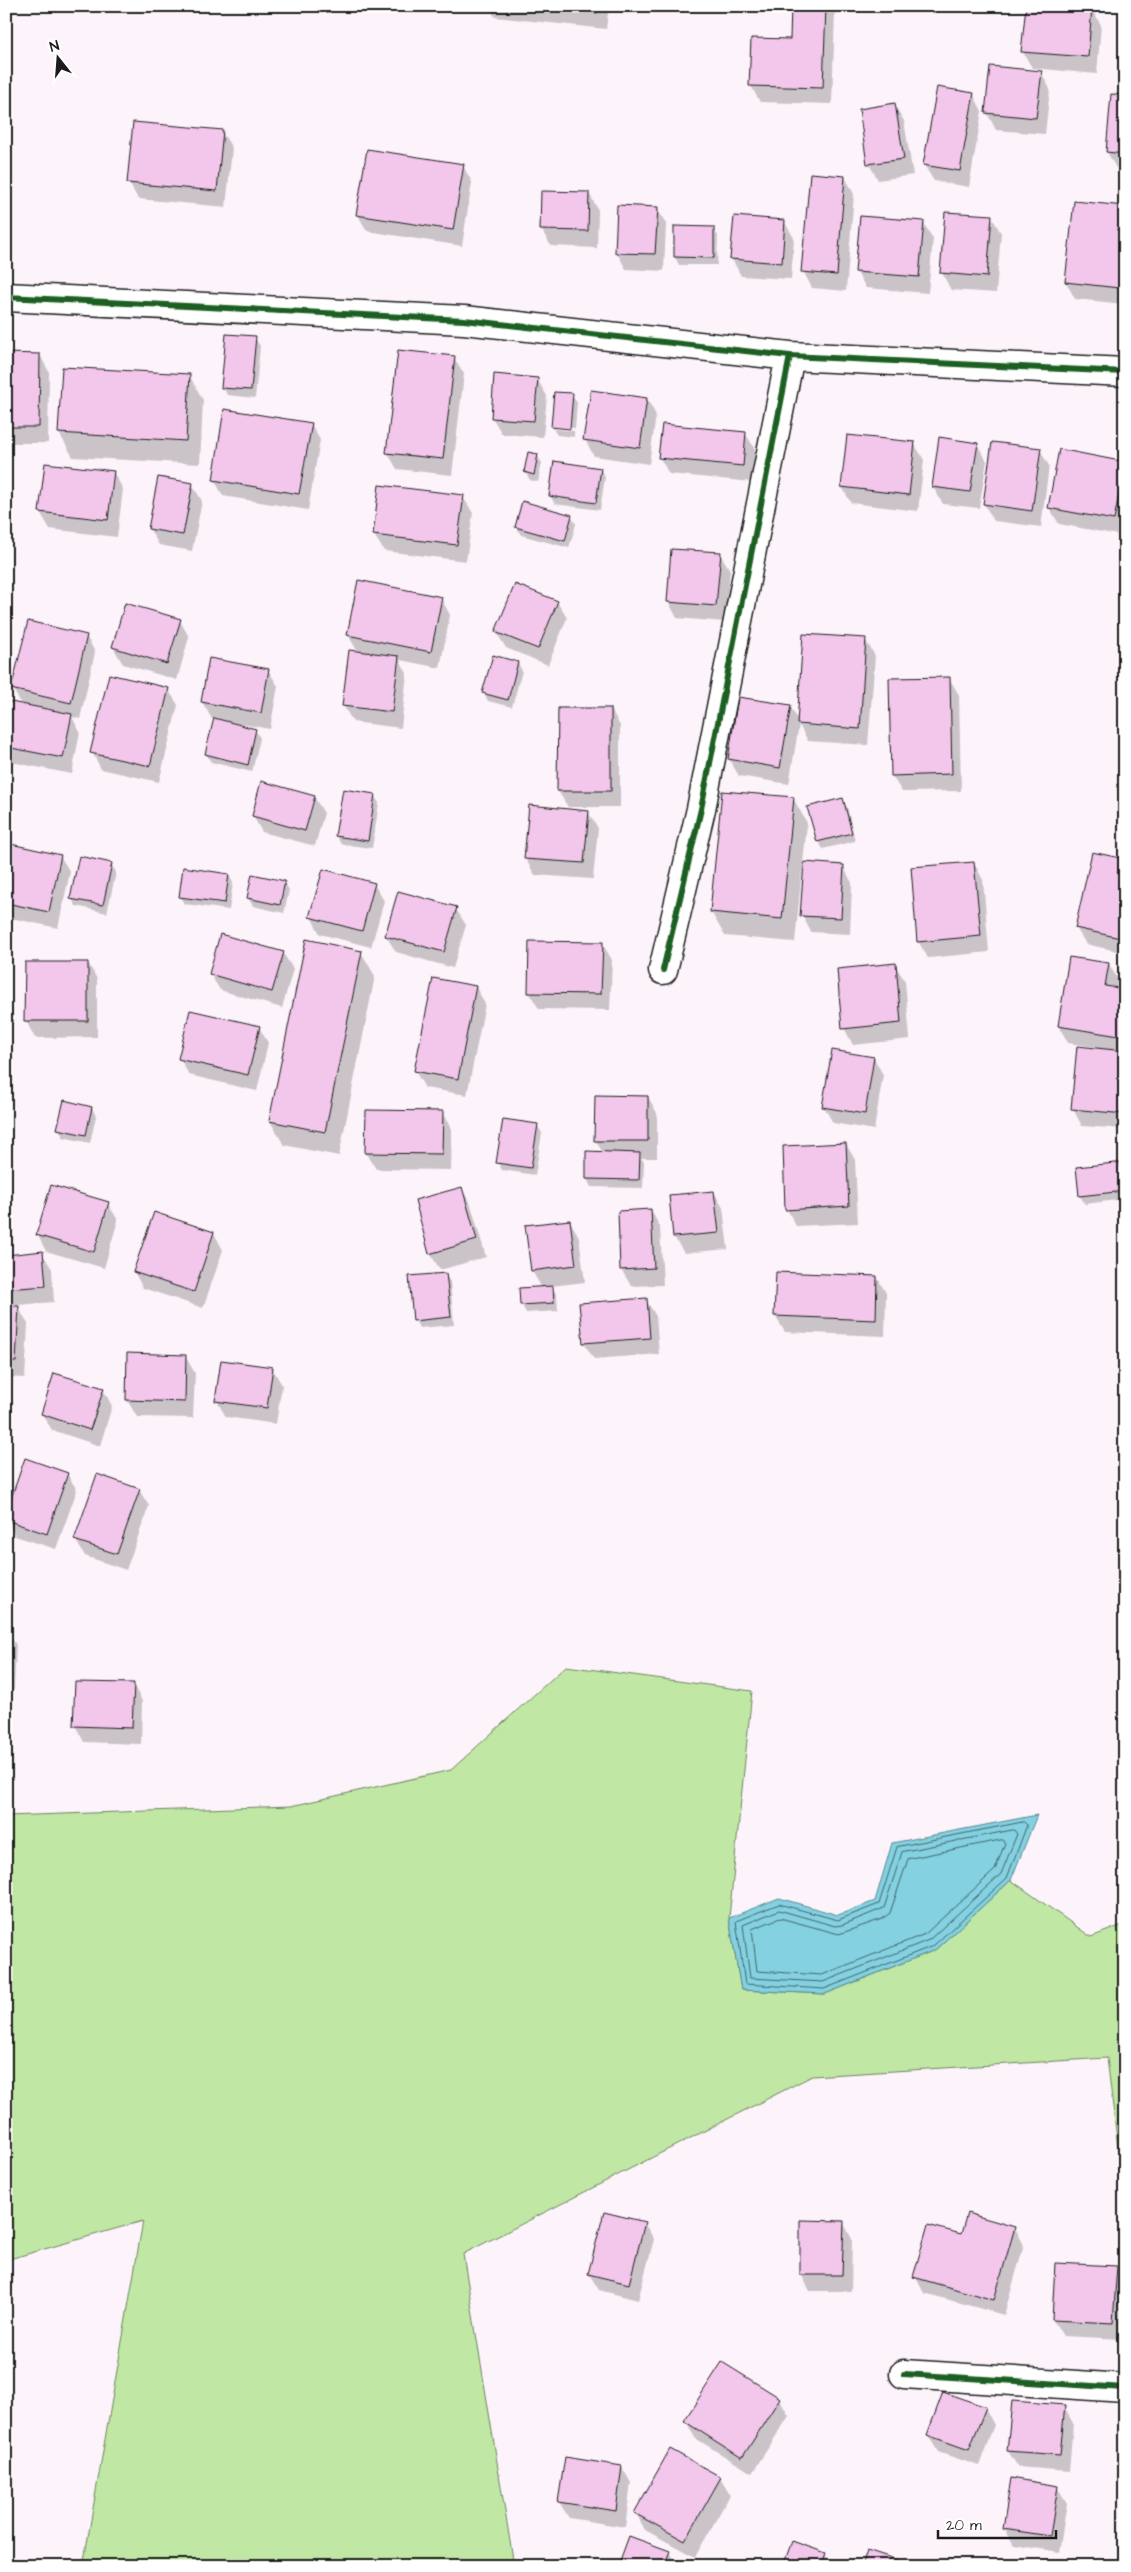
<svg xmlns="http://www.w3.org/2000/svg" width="1131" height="2572" font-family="'Architects Daughter',sans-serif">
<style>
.green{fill:#c0e8a4;stroke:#6e8260}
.water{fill:#83d1e1;stroke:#5a8992}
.shadow{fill:#0003}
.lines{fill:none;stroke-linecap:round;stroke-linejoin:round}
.shore{stroke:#45646b;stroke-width:1}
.building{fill:#f3c6eb;stroke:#1c1c1c}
.minor-casing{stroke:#1c1c1c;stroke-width:31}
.minor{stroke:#fff;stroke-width:28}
.cycleway-casing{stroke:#fff;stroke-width:9}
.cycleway{stroke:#1b5e20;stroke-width:6}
</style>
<rect width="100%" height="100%" fill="#fdf4fb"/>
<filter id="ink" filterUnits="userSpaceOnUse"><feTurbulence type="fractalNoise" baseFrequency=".02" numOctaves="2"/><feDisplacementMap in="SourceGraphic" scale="10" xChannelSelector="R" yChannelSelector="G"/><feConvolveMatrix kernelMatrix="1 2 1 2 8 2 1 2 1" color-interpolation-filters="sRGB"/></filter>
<g filter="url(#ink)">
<!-- green -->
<path class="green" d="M566 1666 752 1691 729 1918 741 1990 825 1994 935 1950 1011 1880 1091 1937 1125 1924V2205L1107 2058 812 2076 463 2254 514 2566H83L143 2221 6 2260V1816L291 1806 451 1770Z"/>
<!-- water -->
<path class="water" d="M1037 1815 1011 1880 935 1950 825 1994 741 1990 729 1918 779 1898 838 1915 875 1901 892 1843Z"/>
<!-- shadow -->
<path class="shadow" d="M489 6H609L606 29 495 17Z
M792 6H832L835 12 832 104 760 102 751 86 791 40Z
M1027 6 1091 8 1101 25 1097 74 1032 68 1023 52Z
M1041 72 1050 89 1045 134 996 130 987 113Z
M973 94 982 111 969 187 934 181 924 165Z
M1125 96V169L1116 168 1107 152Z
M894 104 904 121 913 175 878 180 869 164 861 110Z
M222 132 232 148 226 207 138 199 129 183Z
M463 166 472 182 462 246 367 231 358 215Z
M845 177 854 194 846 291 812 288 803 271Z
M589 193 598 210 597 248 551 246 541 229Z
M1075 202 1125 208V304L1075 299 1066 282Z
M657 208 666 224 664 271 626 269 617 253Z
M991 216 1001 233 996 293 951 290 942 273Z
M784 221 794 238 791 279 741 276 732 259Z
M923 222 933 239 928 293 866 288 856 271Z
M713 228 718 236 717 265H679L675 257Z
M255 338 260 346 255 398 227 395 223 387Z
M6 354 40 355 49 372 48 443H6Z
M454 358 464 374 452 475 397 469 387 452Z
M189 375 203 400 200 464 73 457 59 433Z
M537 379 547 396 543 437 502 434 492 417Z
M572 395 577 403 575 428 555 426V429L574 431V437L557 435 552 427Z
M647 399 656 415 649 464 594 456 585 440Z
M311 424 320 440 308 510 223 496 214 479Z
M745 433 755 449 752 482 669 474 660 458Z
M914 443 924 460 918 511 851 503 842 487Z
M977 444 987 461 979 508 943 504 933 487Z
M1040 450 1049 466 1041 527 994 521 984 504Z
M537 455 542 463 538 482 530 480 525 472Z
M1125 463 1124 536 1059 524 1049 507Z
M600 469 605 477 600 510 555 504 550 496Z
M113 472 123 489 117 537 50 529 40 512Z
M192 484 202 501 192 551 159 545 149 528Z
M463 497 473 513 466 561 384 551 374 535Z
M571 516 576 524 569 548 521 535 516 527Z
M720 554 730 570 725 622 677 618 668 601Z
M359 582 441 598 450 615 440 668 400 660 407 673 401 728 353 722 343 705 358 652 348 635Z
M557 602 567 618 548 665 506 648 496 632Z
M180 621 189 637 177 680 123 664 113 647Z
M86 636 95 652 80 719 72 717 80 732 72 774 6 761V703L22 706 13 689Z
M865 639 875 656 868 745 808 741 799 725 789 784 739 776 729 759 790 706 799 722Z
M518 663 522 671 512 707 488 701 484 693Z
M268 670 278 686 270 729 241 724V726L255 730 260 738 252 772 211 762 206 754 215 719H212L202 702Z
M949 678 959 695 961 791 902 792 892 776Z
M168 689 178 705 159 782 101 769 92 752Z
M611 709 620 726V807H568L558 791Z
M374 795 379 803 372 848 341 844 336 836Z
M314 797 324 813 315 846 262 832 253 816Z
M793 798 807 823 803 863 843 866 852 883 850 934 811 932 802 915 804 870H802L795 942 725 936 711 912Z
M842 799 847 807 855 841 823 849 818 841Z
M588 812 598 828 593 879 535 875 525 858Z
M6 844 60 856 70 872 58 928 6 917Z
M1125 861V953L1086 944 1076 928Z
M974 863 983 880 989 952 928 958 918 941Z
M111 864 116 872 107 913 76 906 71 898Z
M229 875 233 883 229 910 185 904 180 896Z
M284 882 289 890 284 913 253 906 248 898Z
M374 884 384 901 371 947 320 934 311 917Z
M456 909 466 925 453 968 396 952 386 936Z
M602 943 612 960 610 1010 539 1009 529 992Z
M361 952 375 976 339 1156 284 1145 270 1121Z
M283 953 293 969 282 1008 220 990 210 974Z
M26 963H88L97 979V1037L35 1038 26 1021Z
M1109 964 1118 980 1117 989 1125 990V1129L1082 1126 1073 1109 1096 1047 1068 1043 1059 1026Z
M895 965 905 981 910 1039 853 1045 844 1028Z
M476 987 485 1004 467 1095 425 1088 415 1071Z
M259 1027 268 1043 257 1091 189 1075 180 1059Z
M874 1058 883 1075 874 1130 833 1123 824 1107Z
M596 1096 648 1097 657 1113V1158H641L644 1162 643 1188 591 1187 587 1179V1153H603L596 1141Z
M92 1108 96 1116 90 1143 63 1137 59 1129Z
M442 1113 452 1129 451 1170 376 1169 366 1153Z
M537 1125 542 1133 535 1175 502 1170 497 1162Z
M846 1144 855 1160 858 1223 796 1226 787 1209Z
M1125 1163V1199L1085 1204 1080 1196Z
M462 1189 471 1205 486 1257 440 1270 430 1253Z
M714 1192 723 1208 728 1249 684 1253 674 1237Z
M108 1204 118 1220 104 1268 46 1251 37 1234Z
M651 1210 660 1227 663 1285 631 1286 621 1269Z
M155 1214 214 1233 223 1250 203 1308 143 1288 134 1272Z
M570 1221 579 1237 585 1282 551 1286 557 1295 558 1311 526 1313 522 1305 542 1288 532 1271Z
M42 1253 52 1269 54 1302 17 1305 28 1324 25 1378 6 1377V1256Z
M445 1274 450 1282 454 1325 419 1328 415 1320Z
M877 1277 886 1293 885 1336 785 1332 775 1316Z
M646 1300 656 1316 659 1354 594 1359 584 1343Z
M185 1356 195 1373 193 1418 137 1417 127 1400Z
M272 1368 282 1385 276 1424 226 1417 217 1401Z
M103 1389 112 1406 100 1446 52 1430 42 1414Z
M67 1474 77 1490 56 1549 15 1536 6 1517Z
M139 1490 149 1506 126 1570 85 1556 75 1539Z
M6 1628 16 1645 14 1690H6Z
M133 1685 142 1701 141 1744 84 1742 75 1725Z
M843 2222 852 2239 851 2291H810L801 2274Z
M644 2223 654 2239 638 2300 599 2290 589 2274Z
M1015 2228 1024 2245 1004 2315 924 2293 915 2276Z
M1116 2267 1125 2283 1122 2339 1063 2336 1053 2320Z
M779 2399 789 2416 752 2473 695 2438 686 2421Z
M1064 2407 1073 2423 1069 2471 1018 2467 1008 2451Z
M985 2408 994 2425 979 2466 938 2452 928 2435Z
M622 2467 631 2483 625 2527 569 2518 559 2502Z
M720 2478 730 2495 695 2557 645 2530 636 2513Z
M1057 2487 1067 2503 1059 2552 1014 2545 1004 2528Z
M669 2552 677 2566H619Z
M825 2554 832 2566H784Z"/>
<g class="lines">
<!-- shore -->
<path class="shore" d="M1024 1822 1027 1825 1007 1878 933 1946 824 1989 745 1984 736 1921 779 1904 838 1920 879 1904 897 1847Z
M1014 1830 1017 1834 1001 1874 929 1940 823 1982 750 1978 743 1925 779 1910 835 1926 842 1925 884 1908 902 1852Z
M1002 1840 1005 1843 995 1870 925 1934 822 1975 757 1971 752 1929 780 1918 839 1934 882 1919 890 1913 908 1859Z"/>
</g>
<!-- building -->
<path class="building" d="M537 6H598L597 13Z
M791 6H826L823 88 749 86 751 38 790 39Z
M1026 6 1092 7 1088 57 1021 52Z
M990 66 1042 71 1036 118 985 113Z
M937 87 974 93 960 171 923 165Z
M1111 94 1125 95V154L1106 152Z
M895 103 904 159 867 164 859 109Z
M133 122 223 130 217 191 127 183Z
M367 149 464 164 453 230 356 215Z
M810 173 845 176 837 275 801 272Z
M541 191 589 192 588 231 540 230Z
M1074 201 1125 206V235L1119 288 1065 282Z
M617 205 658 207 655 254 615 253Z
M945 212 992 215 987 277 940 273Z
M734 216 785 220 782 263 730 259Z
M860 216 924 221 919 277 855 272Z
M674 226 714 227V258L674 257Z
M226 334 256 336 251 390 221 388Z
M398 350 455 356 443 459 386 453Z
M6 353 40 354 39 427H6Z
M62 367 190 374 186 441 58 433Z
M494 374 538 378 534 421 491 418Z
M591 390 647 398 640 448 583 440Z
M554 392 573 393 570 429 551 427Z
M224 409 312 423 299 494 213 480Z
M662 424 746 432 743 466 658 458Z
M847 435 915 442 909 495 841 487Z
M939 437 978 443 970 492 932 487Z
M992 442 1041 448 1032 511 983 504Z
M1059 449 1125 462 1114 520 1048 508Z
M528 452 538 454 534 475 524 472Z
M554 461 601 468 596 503 549 496Z
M45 463 114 471 108 520 39 512Z
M158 477 193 483 183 535 148 529Z
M379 485 464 495 457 545 373 535Z
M522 501 572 515 565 541 515 527Z
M671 549 721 552 716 606 667 602Z
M358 580 442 597 431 652 347 635Z
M515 584 558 601 538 649 495 632Z
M125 603 181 619 167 664 112 647Z
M28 621 87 635 71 703 11 689Z
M803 634 866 638 860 729 797 724Z
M349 650 399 656 392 712 342 706Z
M493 655 518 662 508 700 482 693Z
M209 658 269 669 261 713 201 702Z
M109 674 169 688 150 766 90 753Z
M950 677 952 774 891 776 889 678Z
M738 697 791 705 780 768 728 759Z
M6 701 72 714 63 758 6 747Z
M558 708H611V791H557Z
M214 718 256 729 248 765 205 754Z
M261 781 315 796 305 831 252 816Z
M343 789 375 794 368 841 335 836Z
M722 791 794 797 782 919 710 912Z
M843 798 852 833 817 842 807 807Z
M529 805 589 811 584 863 524 859Z
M6 843 61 855 49 912 6 903Z
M1092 852 1125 859V939L1075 928Z
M79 856 112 863 103 905 70 899Z
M804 862 844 865 841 918 800 916Z
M974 862 981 936 917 942 911 867Z
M183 867 229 874 225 903 179 897Z
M323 869 375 883 362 931 309 917Z
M252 874 285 881 280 905 247 898Z
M398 891 457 907 444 952 385 936Z
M220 934 284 952 272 992 209 974Z
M306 939 362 951 325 1132 269 1121Z
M529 941 603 942 601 994 528 993Z
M1069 957 1109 963 1105 986 1125 989V1037L1058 1026Z
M25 962H88V1021H24Z
M896 963 901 1023 842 1029 837 969Z
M433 978 476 986 458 1079 414 1071Z
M190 1010 260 1026 248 1075 178 1059Z
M1077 1046 1125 1051V1114L1071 1109Z
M832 1050 874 1057 865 1114 822 1107Z
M595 1095 648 1096V1141H594Z
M64 1100 92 1107 86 1135 57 1129Z
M366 1110 443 1111 442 1154 365 1153Z
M503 1119 538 1124 531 1168 496 1163Z
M846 1143 849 1206 785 1210 783 1146Z
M586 1151 640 1153 639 1180 586 1179Z
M1125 1162V1191L1079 1196 1076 1167Z
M51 1185 109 1202 94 1252 36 1235Z
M462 1187 477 1240 429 1254 415 1200Z
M714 1191 719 1233 673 1237 669 1195Z
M651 1209 654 1268 620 1270 618 1211Z
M154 1212 214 1232 194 1292 133 1272Z
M570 1220 576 1265 531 1271 525 1225Z
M43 1251 46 1286 6 1289V1255Z
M776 1272 877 1276 876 1320 774 1316Z
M446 1273 451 1317 413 1321 409 1276Z
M553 1286 554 1303 520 1305 519 1288Z
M647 1298 650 1338 583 1343 579 1303Z
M6 1306H19L16 1362H6Z
M127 1353 186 1355 185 1402 126 1400Z
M221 1360 273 1367 267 1408 215 1401Z
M54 1373 104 1388 90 1430 41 1414Z
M25 1458 68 1473 47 1534 6 1520V1513Z
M97 1474 140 1489 117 1554 74 1540Z
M75 1682 134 1683 132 1728 73 1726Z
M604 2212 645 2222 629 2284 588 2274Z
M967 2213 1015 2227 994 2300 913 2277 928 2225 961 2234Z
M800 2220 844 2221 842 2275H800Z
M1055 2263 1117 2266 1113 2323 1052 2320Z
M722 2362 780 2398 742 2458 684 2421Z
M943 2392 986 2407 969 2450 927 2435Z
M1012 2401 1065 2405 1060 2455 1007 2451Z
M670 2449 721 2477 685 2541 634 2513Z
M565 2457 622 2466 616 2511 558 2502Z
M1011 2478 1058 2486 1050 2536 1003 2529Z
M629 2536 670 2551 664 2566H618Z
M792 2541 826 2553 821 2566H783Z
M867 2550 916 2566H862Z"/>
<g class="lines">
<!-- minor casing -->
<g class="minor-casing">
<path id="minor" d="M6 297 464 320 790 356 1125 372
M663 970 701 809 790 356
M904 2374 1125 2388"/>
</g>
<!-- minor -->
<use href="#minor" class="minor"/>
<!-- cycleway casing -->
<g class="cycleway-casing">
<path id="cycleway" d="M6 297 464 320 790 356 1125 372
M663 970 701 809 790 356
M904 2374 1125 2388"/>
</g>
<!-- cycleway -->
<use href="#cycleway" class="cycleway"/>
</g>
</g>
<!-- margin -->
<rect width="1131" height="2572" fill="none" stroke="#fff" stroke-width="25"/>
<rect x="12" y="12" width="1106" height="2547" fill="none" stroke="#1c1c1c" stroke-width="2" filter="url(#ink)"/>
<!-- north arrow -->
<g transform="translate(58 58) rotate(343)" stroke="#ffffff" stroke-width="4" paint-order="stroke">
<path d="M0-4L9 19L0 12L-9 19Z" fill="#1c1c1c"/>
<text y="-8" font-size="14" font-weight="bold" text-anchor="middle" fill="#1c1c1c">N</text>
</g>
<!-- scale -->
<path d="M938 2530v8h118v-8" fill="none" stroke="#1c1c1c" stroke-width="2.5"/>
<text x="946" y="2530" font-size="15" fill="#1c1c1c" stroke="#ffffff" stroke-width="4" paint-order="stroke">20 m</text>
</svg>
